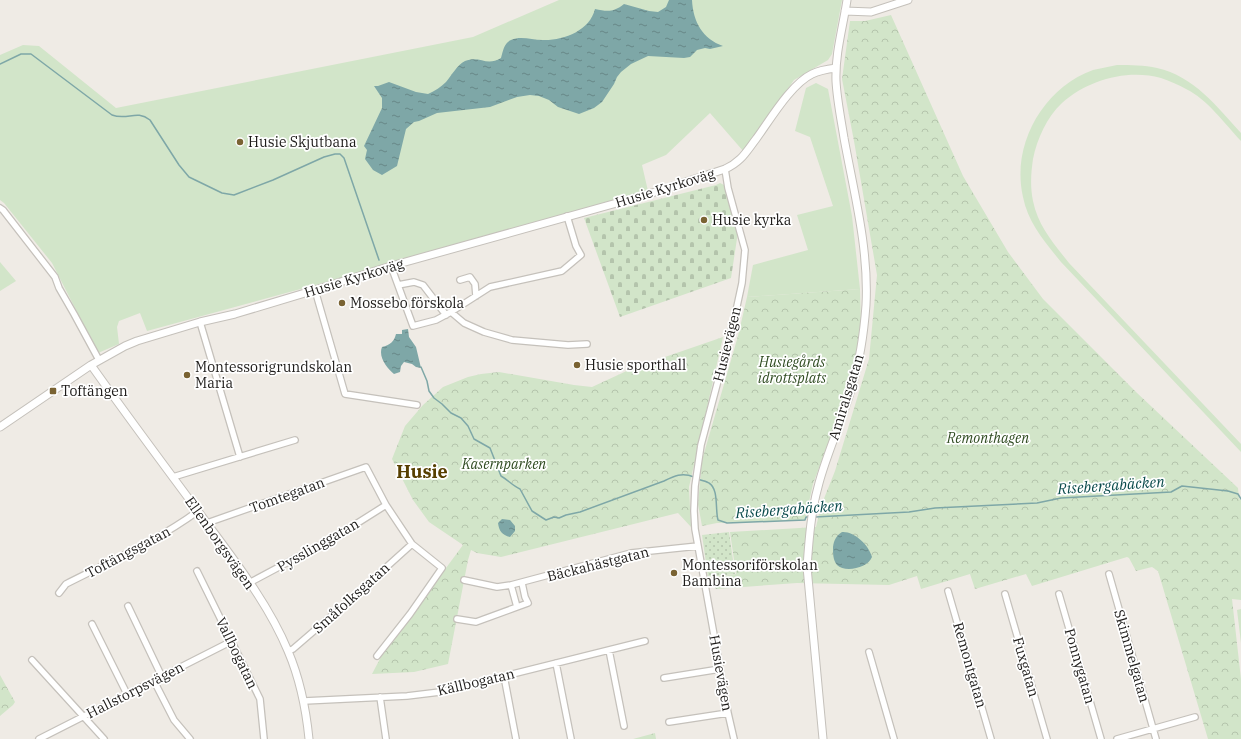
<svg xmlns="http://www.w3.org/2000/svg" width="1241" height="739" font-family="'IBM Plex Serif',serif">
<style>
.grass{fill:#d2e5c9}
.cemetery{fill:url(#cemetery-stones)}
.park{fill:url(#park-crowns)}
.garden{fill:url(#garden-dots)}
.water{fill:url(#water-ripples)}
.lines{fill:none;stroke-linecap:round;stroke-linejoin:round}
.stream{stroke:#7ea7a7;stroke-width:1.5}
.street-casing{stroke:#c5c1bb;stroke-width:8}
.secondary-casing{stroke:#c5c1bb;stroke-width:9}
.street{stroke:#fff;stroke-width:5.5}
.secondary{stroke:#fff;stroke-width:7}
.poi-dot{fill:#7a6333;stroke:#fff;stroke-width:1.5}
.labels{text-anchor:middle;dominant-baseline:central;stroke-width:3.5;stroke-linejoin:round;paint-order:stroke}
.poi-label{font-size:14px;fill:#1e1c1a;stroke:#fff;text-anchor:start}
.street-label{font-size:14px;fill:#1e1c1a;stroke:#fff}
.park-label{font-size:14px;font-style:italic;fill:#304c22;stroke:#fff}
.water-label{font-size:15px;font-style:italic;fill:#094a4b;stroke:#fff}
.district-label{font-size:18px;font-weight:bold;fill:#573f00;stroke:#fff}
</style>
<defs>
<pattern id="cemetery-stones" width="16" height="16" patternUnits="userSpaceOnUse"><rect width="16" height="16" fill="#d2e5c9"/><path d="M2 7V4a2 2 0 0 1 4 0v3zM10 15v-3a2 2 0 0 1 4 0v3z" fill="#b4c4ac"/></pattern>
<pattern id="park-crowns" width="20" height="18" patternUnits="userSpaceOnUse"><rect width="20" height="18" fill="#d2e5c9"/><path d="M2 6a3 3 0 1 1 6 0M12 15a3 3 0 1 1 6 0" fill="none" stroke="#b4c4ac"/></pattern>
<pattern id="garden-dots" width="8" height="8" patternUnits="userSpaceOnUse"><rect width="8" height="8" fill="#d2e5c9"/><path d="M2 2h.1M6 6h.1" fill="none" stroke="#b4c4ac" stroke-width="1.8" stroke-linecap="round"/></pattern>
<pattern id="water-ripples" width="26" height="14" patternUnits="userSpaceOnUse"><rect width="26" height="14" fill="#7ea7a7"/><path d="M2 4q2-2 4 0t4 0M15 11q2-2 4 0t4 0" fill="none" stroke="#678787"/></pattern>
</defs>
<rect width="100%" height="100%" fill="#efebe5"/>
<!-- grass -->
<path class="grass" d="M559 0H842L832 54 828 60 794 80 744 152 710 113 666 155 642 165 648 191 550 221 147 331 140 313 119 321 117 327 119 344 98 353 52 263 4 203 0 200V55L23 45 39 46 116 108 473 37Z
M1117 65C1131 65 1144 65 1157 68 1194 76 1217 107 1241 133V141C1225 124 1207 99 1186 89 1179 85 1170 81 1161 78 1127 69 1088 80 1062 103 1047 117 1037 139 1033 159 1031 173 1030 186 1033 201 1038 226 1054 244 1069 263L1241 444V452L1061 262C1045 242 1028 223 1023 197 1011 145 1043 88 1093 70 1101 68 1109 67 1117 65Z
M816 83 828 89 852 216 860 289 747 297 753 265 808 250 797 215 833 206 810 137 795 131 806 88Z
M0 262 16 281 0 291Z
M1241 609V643L1237 610Z"/>
<!-- cemetery -->
<path class="cemetery" d="M720 183 724 185 738 232 731 278 620 317 584 218 716 185Z"/>
<!-- park -->
<path class="park" d="M891 15 963 176 1008 252 1043 299 1136 392 1238 488 1239 499 1241 500V600L1232 599 1241 679V739H1208L1158 571 1152 567 1136 571 1129 558 1127 557 1032 586 1026 574 975 589 970 574 921 589 917 576 889 585 797 583 716 589 709 578 736 574 730 532 816 527 821 506 835 471 869 359 877 275 854 141 842 79 850 21H865Z
M860 289 861 326 850 385 813 484 805 520 717 523 702 526 698 504 702 460 738 336 747 297Z
M723 337 689 487 691 527 678 513 501 557 477 553 471 550 468 560 448 664 414 672 372 674 383 653 463 545 429 522 413 500 392 459 405 426 423 405 443 387 468 377 481 374 499 372 574 385 592 387 633 368Z
M0 675 15 702 13 705 0 716Z
M655 733 656 739H633Z"/>
<!-- garden -->
<path class="garden" d="M729 532 735 574 708 577 702 535Z"/>
<!-- water -->
<path class="water" d="M669 0H692C693 22 703 39 723 46L710 49 705 48 697 50 690 57 684 58 648 56 631 64 621 72 617 77 614 84 602 102 594 108 579 114 558 107 549 100 539 96 530 95 517 97 490 107 437 113 419 121 414 122 406 129 397 166 382 175 373 170 365 159 367 150 364 146 382 108V98L374 86H378L389 82 416 92 428 94C435 91 441 87 446 82 452 75 457 65 465 61 480 55 486 67 501 58 503 51 504 43 511 40 522 35 534 41 545 40 565 40 590 30 595 9 608 12 614 12 624 4L649 11 658 12 666 7Z
M408 329 409 337 416 347 421 368 416 367 412 364 404 362 401 366 400 372 394 374C387 368 378 357 382 347 390 345 394 342 396 334H402V330Z
M502 519 510 520 515 526V531L510 537C502 535 499 531 498 523Z
M842 532C854 531 869 545 872 557 868 568 845 573 837 565 833 560 833 554 833 547 834 540 836 536 842 532Z"/>
<g class="lines">
<!-- stream -->
<path class="stream" d="M0 64 21 54H31L112 115C128 121 136 109 150 120L179 165 189 177 222 193 234 195 273 180 324 157 335 154H340L344 158 379 260
M421 367 427 381 429 391 434 398 442 404 451 413 461 418 468 426 474 439 490 448 501 476C508 480 513 486 520 489L532 511 546 520 554 517 559 518 566 515 580 512 664 481C674 476 682 472 694 477
M697 479C701 480 706 481 709 483 719 489 715 510 718 520L727 523 805 520 806 517H809
M815 517 909 512 935 508 1037 503 1061 498 1171 492 1182 486 1228 491 1238 494 1241 499"/>
<!-- street casing -->
<g class="street-casing">
<path id="street" d="M725 169 728 188 745 250 742 283 734 320 701 445 695 486 694 511 695 529 728 713 734 739
M0 208 3 210 55 277 59 288 74 314 99 360
M391 266 413 326 436 320 451 312 490 287 562 271 581 255 576 246 567 216
M460 280 470 277 475 284 476 296
M398 285 414 282 423 285 446 315
M315 290 345 394 417 405
M451 312 464 323 484 332 512 340 568 345 587 344
M200 322 240 457
M173 477 295 440
M207 523 366 467 386 505 412 544 442 568 410 614 377 656
M197 571 260 699 264 739
M1109 574 1156 739
M464 580 497 587 511 585
M249 583 337 536 386 505
M522 583 525 597 528 603 517 607 511 585 631 553 698 546
M948 591 991 739
M59 593 66 584C111 561 157 541 198 511
M1005 594 1047 739
M1059 594 1101 739
M128 606 162 677
M457 619 476 622 517 607
M92 624 127 694
M609 650 624 726
M288 651 293 649 351 599 412 544
M869 652 894 739
M32 660 104 739
M556 663 571 739
M504 676 516 739
M664 678 720 669
M154 681 174 720 190 739
M380 697 386 739
M304 701 407 696 440 692 645 641
M669 722 728 713
M39 739 232 641
M1117 739 1195 717"/>
</g>
<!-- secondary casing -->
<g class="secondary-casing">
<path id="secondary" d="M845 11 871 12 908 0
M91 365C125 413 160 460 195 507 227 551 267 600 288 651 300 679 306 709 309 739
M0 427 91 365 125 346 137 341 200 322 235 314 315 290 391 266 649 194 725 169C741 162 746 152 756 139 770 120 791 84 812 74 820 70 828 69 836 68
M823 739 807 567C809 539 811 511 819 483 828 450 843 419 852 386 860 360 864 332 866 305 869 249 854 193 844 138 841 119 837 100 836 81 835 53 843 27 847 0"/>
</g>
<!-- street -->
<use href="#street" class="street"/>
<!-- secondary -->
<use href="#secondary" class="secondary"/>
</g>
<!-- markers -->
<g class="poi-dot">
<circle cx="240" cy="142" r="4"/>
<circle cx="704" cy="220" r="4"/>
<circle cx="342" cy="303" r="4"/>
<circle cx="577" cy="365" r="4"/>
<circle cx="187" cy="375" r="4"/>
<rect x="49" y="387" width="8" height="8" rx="2"/>
<circle cx="674" cy="573" r="4"/>
</g>
<g class="labels">
<!-- poi labels -->
<g class="poi-label">
<text x="248" y="142">Husie Skjutbana</text>
<text x="712" y="220">Husie kyrka</text>
<text x="350" y="303">Mossebo förskola</text>
<text x="585" y="365">Husie sporthall</text>
<text x="195" y="367">Montessorigrundskolan<tspan x="195" dy="16">Maria</tspan></text>
<text x="61" y="391">Toftängen</text>
<text x="682" y="565">Montessoriförskolan<tspan x="682" dy="16">Bambina</tspan></text>
</g>
<!-- street labels -->
<g class="street-label">
<text transform="translate(665 188) rotate(-17)">Husie Kyrkoväg</text>
<text transform="translate(354 278) rotate(-17)">Husie Kyrkoväg</text>
<text transform="translate(727 344) rotate(-76)">Husievägen</text>
<text transform="translate(846 397) rotate(-73)">Amiralsgatan</text>
<text transform="translate(287 495) rotate(-20)">Tomtegatan</text>
<text transform="translate(220 543) rotate(55)">Ellenborgsvägen</text>
<text transform="translate(318 545) rotate(-30)">Pysslinggatan</text>
<text transform="translate(128 552) rotate(-28)">Toftängsgatan</text>
<text transform="translate(598 564) rotate(-14)">Bäckahästgatan</text>
<text transform="translate(351 598) rotate(-42)">Småfolksgatan</text>
<text transform="translate(237 653) rotate(64)">Vallbogatan</text>
<text transform="translate(1132 656) rotate(74)">Skimmelgatan</text>
<text transform="translate(970 665) rotate(74)">Remontgatan</text>
<text transform="translate(1080 666) rotate(74)">Ponnygatan</text>
<text transform="translate(1026 667) rotate(74)">Fuxgatan</text>
<text transform="translate(721 673) rotate(80)">Husievägen</text>
<text transform="translate(476 682) rotate(-13)">Källbogatan</text>
<text transform="translate(135 690) rotate(-27)">Hallstorpsvägen</text>
</g>
<!-- park labels -->
<g class="park-label">
<text x="792" y="362">Husiegårds<tspan x="792" dy="16">idrottsplats</tspan></text>
<text x="988" y="438">Remonthagen</text>
<text x="504" y="464">Kasernparken</text>
</g>
<!-- water labels -->
<g class="water-label">
<text transform="translate(1111 485) rotate(-4)">Risebergabäcken</text>
<text transform="translate(789 509) rotate(-4)">Risebergabäcken</text>
</g>
<!-- district labels -->
<g class="district-label">
<text x="422" y="471">Husie</text>
</g>
</g>
</svg>
